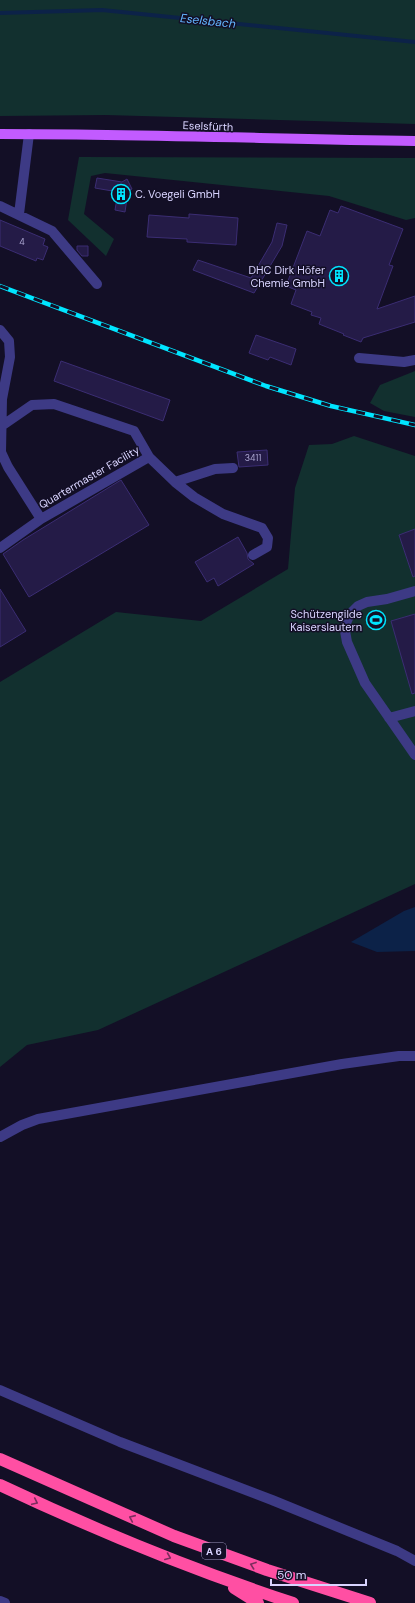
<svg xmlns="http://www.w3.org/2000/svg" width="415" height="1603" font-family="'DM Sans',sans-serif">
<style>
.green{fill:#12302f}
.water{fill:#0c2248}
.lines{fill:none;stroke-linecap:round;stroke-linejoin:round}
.stream{stroke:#0c2248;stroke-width:4}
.building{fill:#241b47;stroke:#3b2d73}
.minor{stroke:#3d3a85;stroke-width:10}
.major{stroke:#c25bff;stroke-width:10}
.highway{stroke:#ff4fa3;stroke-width:12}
.rail-casing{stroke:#00e5ff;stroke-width:4.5}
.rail{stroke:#130f26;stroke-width:3;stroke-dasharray:9;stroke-linecap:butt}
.oneway{stroke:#7d2c5e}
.labels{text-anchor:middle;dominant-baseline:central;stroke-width:3;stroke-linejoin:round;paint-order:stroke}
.number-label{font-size:9px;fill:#aca6d1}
.shield{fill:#130f26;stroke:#9e99be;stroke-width:1}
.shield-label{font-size:10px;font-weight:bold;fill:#d9d4ff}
.street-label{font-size:11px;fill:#d9d4ff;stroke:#130f26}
.poi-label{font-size:11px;fill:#d9d4ff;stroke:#130f26;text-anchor:end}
.water-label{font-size:12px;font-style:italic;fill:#62b6ff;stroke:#130f26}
</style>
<rect width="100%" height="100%" fill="#130f26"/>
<!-- green -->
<path class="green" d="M0 0H415V124L106 115 0 116Z
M79 157 415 158V218L406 220 329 196 105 173 91 176 84 214 114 239 106 256 68 220Z
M415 371V417L384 411 370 403 380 385Z
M354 436 415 456V884L98 1030 27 1045 0 1067V682L116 612 201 621 288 569 295 488 309 445 332 444Z"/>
<!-- water -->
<path class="water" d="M415 907V951L377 952 351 942 404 911Z"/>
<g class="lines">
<!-- stream -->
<path class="stream" d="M0 13 102 10 415 42"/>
</g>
<!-- building -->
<path class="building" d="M97 178 122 182 127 179 132 189 128 191 125 212 115 210 118 192 95 188Z
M341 206 403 229 389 265 393 266 377 309 415 296V322L363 338 361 342 343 335 344 334 319 324 321 318 311 315 312 312 291 304 296 290 286 286 307 231 320 236 330 210 338 213Z
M189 214 238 218 236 245 187 242V239L147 237 149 215 189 218Z
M0 220 45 239 43 245 48 247 43 260 37 258 36 261 0 246Z
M277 223 287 225 282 246 254 293 193 270 198 260 251 278 272 242Z
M77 246H88V256H82L77 250Z
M256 335 296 349 291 365 270 357 268 360 249 353Z
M61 361 170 400 163 421 54 381Z
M267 450 268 465 239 467 237 452Z
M121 480 149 525 29 597 3 554 23 540Z
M415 529V576L413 577 399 535Z
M238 537 247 553 248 559 254 564 218 586 214 578 207 582 195 562Z
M0 589 26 631 0 647Z
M415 614V693L412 694 391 621Z"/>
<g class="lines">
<!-- minor -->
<path class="minor" d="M0 206 52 231 97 284
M19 214 29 134
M0 330 9 341 10 357 2 399 0 402
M359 358 404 362 415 360
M2 399 1 452 8 467 41 519
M3 425 32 405 54 404 134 431 149 457 175 482 215 469 233 468
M175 482 194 497 223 514 262 528 268 538 267 547 253 555
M0 548 41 519 149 457
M415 591 387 599 367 602 358 606 350 614 346 623 345 631 347 642 365 683 415 755
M389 718 415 711
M0 1137 22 1125 38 1119 342 1064 399 1056H415
M0 1390 120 1442 272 1500 397 1551 415 1561
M0 1601 5 1603"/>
<!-- major -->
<path class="major" d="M0 134C138 134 277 139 415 141"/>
<!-- highway -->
<path class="highway" d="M0 1459 174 1536 267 1570 370 1603
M0 1485C95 1530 193 1570 293 1603
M234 1588 258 1603"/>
<!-- rail casing -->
<g class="rail-casing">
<path id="rail" d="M0 286 266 386 331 406 415 425"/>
</g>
<!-- rail -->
<use href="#rail" class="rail"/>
</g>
<!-- one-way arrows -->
<defs><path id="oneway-chevron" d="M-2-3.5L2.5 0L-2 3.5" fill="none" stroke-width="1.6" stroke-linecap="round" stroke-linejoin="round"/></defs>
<g class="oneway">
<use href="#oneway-chevron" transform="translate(35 1502) rotate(25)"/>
<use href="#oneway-chevron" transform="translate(132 1518) rotate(-156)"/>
<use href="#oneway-chevron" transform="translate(168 1557) rotate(22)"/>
<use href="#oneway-chevron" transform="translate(253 1565) rotate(-160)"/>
</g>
<!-- icons -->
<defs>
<g id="building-ring" transform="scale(1)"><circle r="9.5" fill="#130f26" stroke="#00e5ff" stroke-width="1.5"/><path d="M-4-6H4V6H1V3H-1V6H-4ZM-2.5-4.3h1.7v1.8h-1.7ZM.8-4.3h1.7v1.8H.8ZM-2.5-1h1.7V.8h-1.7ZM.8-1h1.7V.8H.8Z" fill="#00e5ff"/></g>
<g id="stadium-ring" transform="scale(1)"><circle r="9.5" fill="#130f26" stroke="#00e5ff" stroke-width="1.5"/><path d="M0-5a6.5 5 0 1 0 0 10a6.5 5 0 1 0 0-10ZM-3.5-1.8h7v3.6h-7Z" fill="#00e5ff"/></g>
</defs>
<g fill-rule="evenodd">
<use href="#building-ring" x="121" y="194"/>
<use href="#building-ring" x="339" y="276"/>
<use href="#stadium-ring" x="376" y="620"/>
</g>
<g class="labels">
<!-- number labels -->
<g class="number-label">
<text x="22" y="242">4</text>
<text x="253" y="458">3411</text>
</g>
<!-- shield labels -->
<rect class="shield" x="202" y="1543" width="24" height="16" rx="3"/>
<g class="shield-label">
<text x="214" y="1551">A 6</text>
</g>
<!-- street labels -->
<g class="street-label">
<text transform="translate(208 126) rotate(2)">Eselsfürth</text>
<text transform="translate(89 477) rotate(-30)">Quartermaster Facility</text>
</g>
<!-- poi labels -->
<g class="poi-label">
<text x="135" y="194" text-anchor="start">C. Voegeli GmbH</text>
<text x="325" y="270">DHC Dirk Höfer<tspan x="325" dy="13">Chemie GmbH</tspan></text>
<text x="362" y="614">Schützengilde<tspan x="362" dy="13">Kaiserslautern</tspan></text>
</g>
<!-- water labels -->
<g class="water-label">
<text transform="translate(208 21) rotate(6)">Eselsbach</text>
</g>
</g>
<!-- scale -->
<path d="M271 1579v6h95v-6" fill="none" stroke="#d9d4ff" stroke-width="2"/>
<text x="277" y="1579" font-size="12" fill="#d9d4ff" stroke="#130f26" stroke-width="3" paint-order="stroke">50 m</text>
</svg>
